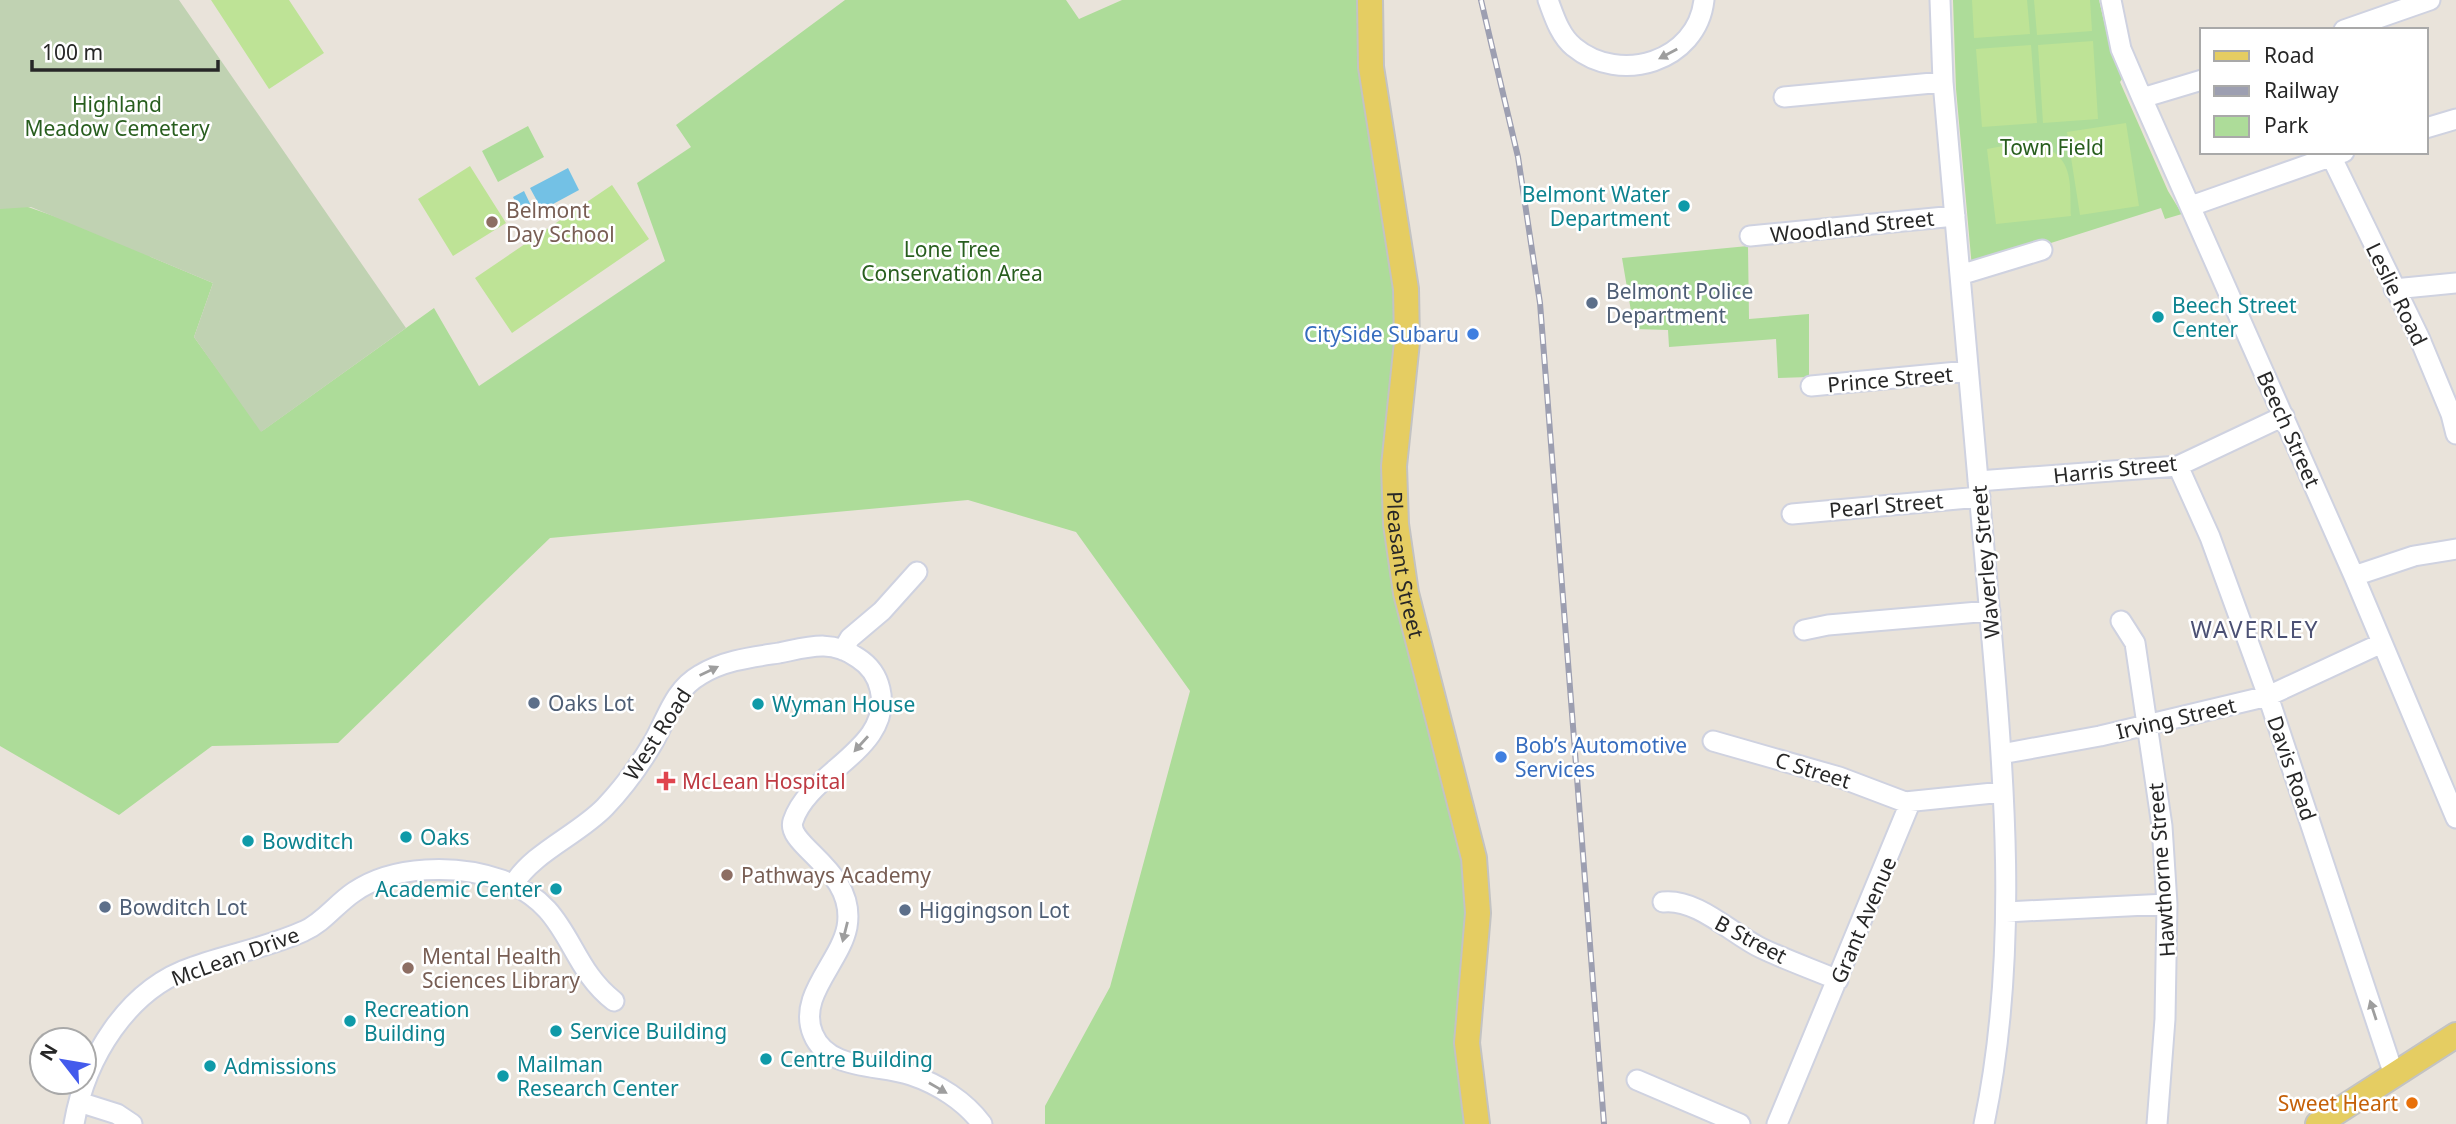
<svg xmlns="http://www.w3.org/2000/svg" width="2456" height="1124" font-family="'Noto Sans',sans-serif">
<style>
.green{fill:#addc99}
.cemetery{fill:#c0d2b2}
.pitch{fill:#bee396}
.water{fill:#73c1e5}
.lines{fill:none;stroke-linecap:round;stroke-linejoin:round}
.minor-casing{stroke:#cfd2e0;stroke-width:23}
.major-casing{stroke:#c3c3c3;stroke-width:28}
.minor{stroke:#fff;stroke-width:19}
.major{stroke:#e5cd62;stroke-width:24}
.rail-casing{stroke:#9d9fb1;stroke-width:6}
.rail{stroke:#fff;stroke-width:3.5;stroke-dasharray:10;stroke-linecap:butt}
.oneway{fill:#9e9e9e}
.culture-dot{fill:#0f9aa8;stroke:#fff;stroke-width:2.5}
.education-dot{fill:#8d6e63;stroke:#fff;stroke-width:2.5}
.service-dot{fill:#5c6f8a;stroke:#fff;stroke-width:2.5}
.shop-dot{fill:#3f7fe0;stroke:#fff;stroke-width:2.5}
.health-dot{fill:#e0444e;stroke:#fff;stroke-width:2.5}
.food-dot{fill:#e8710a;stroke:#fff;stroke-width:2.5}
.labels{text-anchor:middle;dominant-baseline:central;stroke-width:5;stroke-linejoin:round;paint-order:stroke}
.park-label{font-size:21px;fill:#285e1e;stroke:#fff}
.culture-label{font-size:21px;fill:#0d838f;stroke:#fff;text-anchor:start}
.education-label{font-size:21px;fill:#785e54;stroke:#fff;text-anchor:start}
.street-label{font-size:21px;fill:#272727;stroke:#fff}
.service-label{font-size:21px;fill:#4e5e75;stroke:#fff;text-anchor:start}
.shop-label{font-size:21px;fill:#366cbe;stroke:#fff;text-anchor:end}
.health-label{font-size:21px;fill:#be3a42;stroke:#fff;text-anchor:start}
.food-label{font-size:21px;fill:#c56008;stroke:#fff;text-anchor:end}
.neighbourhood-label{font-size:23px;letter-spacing:2px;fill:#4c5174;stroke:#fff}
</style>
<rect width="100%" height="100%" fill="#e9e3da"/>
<!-- green -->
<path class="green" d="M845 0H1066L1079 19 1122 0H1360L1399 303 1387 452 1467 873 1468 1124H1045V1106L1110 987 1190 691 1076 532 968 500 550 538 338 743 212 746 119 815 0 746V191L28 207 134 244 151 257 213 283 194 337 262 431 434 308 479 386 665 261 637 183 691 147 676 125Z
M1953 0H2099L2109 43 2122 79 2120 82 2168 191 2182 214 2165 219 2161 208 1972 268 1956 89Z
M528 126 544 157 498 182 482 151Z
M1748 246 1749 319 1809 314V377L1778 378 1776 339 1669 347 1668 330 1634 329 1622 258Z"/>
<!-- cemetery -->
<path class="cemetery" d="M0 0H179L406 328 261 432 194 337 213 283 31 207 0 209Z"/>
<!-- pitch -->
<path class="pitch" d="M211 0H289L324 53 269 89Z
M1972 0H2027L2030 34 1974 38Z
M2034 0H2090L2092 31 2037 35Z
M2093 41 2098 119 2043 123 2038 45Z
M2031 45 2037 123 1982 127 1976 49Z
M2126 123 2139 206 2080 215 2067 132Z
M2030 141C2074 155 2070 176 2071 216L1996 224 1987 149Z
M470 166 506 223 453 256 418 199Z
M612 185 649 239 512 333 475 278Z"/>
<!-- water -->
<path class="water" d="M568 168 579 190 542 210 530 188Z
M524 191 535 214 525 220 513 197Z"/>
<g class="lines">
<!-- minor casing -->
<g class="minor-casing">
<path id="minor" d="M1548 0C1554 16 1560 36 1574 47 1620 85 1697 62 1704 0
M1940 0 1943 82C1957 245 1972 408 1986 571 2002 754 2022 943 1984 1124
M2111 0 2121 49 2142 98 2354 576 2456 818
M2344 30 2430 0
M1784 97 1943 82
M2142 98 2202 80
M2426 128 2456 119
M2331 156 2419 337 2451 414 2456 434
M2191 206 2344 152
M1750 236 1955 216
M1960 275 2042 250
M2394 289 2456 283
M1811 386 1968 371
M2178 466 2210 537 2268 696 2394 1075
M1978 481 2178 466 2284 416
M1792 514 1980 497
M2354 576 2414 556 2456 549
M2121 621 2135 643 2162 826 2167 904 2165 1019 2157 1124
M1804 630 1828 625 1990 611
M843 650 850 638 882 611 917 572
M1713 741 1839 777 1905 802 2003 792
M2001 754 2100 736 2268 696 2382 643
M513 885C533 852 578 835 605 807 624 787 640 765 654 741 668 716 674 690 700 675 724 660 753 657 779 653 809 647 831 639 858 658 869 665 877 676 880 689 894 749 809 771 793 821 785 846 857 870 847 927 840 963 797 996 813 1034 828 1071 879 1064 911 1075 938 1084 965 1101 982 1124
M1663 902C1697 898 1732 934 1761 948 1786 960 1812 969 1838 980
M2006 912 2167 904
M1637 1080 1740 1124
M79 1102 117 1114 132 1124
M74 1124C85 1059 127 989 193 967 229 954 269 947 304 931 323 923 336 904 354 892 393 865 457 864 502 880 572 906 565 963 614 1001
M1777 1124 1910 803"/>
</g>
<!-- major casing -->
<g class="major-casing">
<g id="major">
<path id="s1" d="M1370 0 1371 67 1406 289 1407 342 1394 466 1396 524 1406 593 1474 858 1478 913 1467 1043 1477 1124"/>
<path d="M2318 1124 2456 1035"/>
</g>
</g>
<!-- minor -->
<use href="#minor" class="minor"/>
<!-- major -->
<use href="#major" class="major"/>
<!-- rail casing -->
<g class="rail-casing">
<path id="rail" d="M1481 0 1518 157 1540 303 1604 1124"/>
</g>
<!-- rail -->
<use href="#rail" class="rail"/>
</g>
<!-- one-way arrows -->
<defs><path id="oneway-solid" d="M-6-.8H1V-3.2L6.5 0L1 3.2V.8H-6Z" transform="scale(1.75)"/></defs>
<g class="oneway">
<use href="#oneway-solid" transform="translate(1668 54) rotate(152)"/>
<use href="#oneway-solid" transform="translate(709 671) rotate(-26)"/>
<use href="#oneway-solid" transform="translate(861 744) rotate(132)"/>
<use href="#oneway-solid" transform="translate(845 932) rotate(104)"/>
<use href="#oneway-solid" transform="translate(2373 1010) rotate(-108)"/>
<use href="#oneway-solid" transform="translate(938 1088) rotate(30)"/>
</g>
<!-- markers -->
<g class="culture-dot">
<circle cx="1684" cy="206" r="7"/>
<circle cx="2158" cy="317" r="7"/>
<circle cx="758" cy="704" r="7"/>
<circle cx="406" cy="837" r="7"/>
<circle cx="248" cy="841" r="7"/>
<circle cx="556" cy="889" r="7"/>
<circle cx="350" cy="1021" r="7"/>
<circle cx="556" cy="1031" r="7"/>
<circle cx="766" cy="1059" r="7"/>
<circle cx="210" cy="1066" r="7"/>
<circle cx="503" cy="1076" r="7"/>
</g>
<g class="education-dot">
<circle cx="492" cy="222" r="7"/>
<circle cx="727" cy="875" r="7"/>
<circle cx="408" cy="968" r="7"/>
</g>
<g class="service-dot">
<circle cx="1592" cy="303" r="7"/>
<circle cx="534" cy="703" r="7"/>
<circle cx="105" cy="907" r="7"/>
<circle cx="905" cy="910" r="7"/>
</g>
<g class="shop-dot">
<circle cx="1473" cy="334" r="7"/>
<circle cx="1501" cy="757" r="7"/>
</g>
<path class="health-dot" d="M662.5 770.5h7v7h7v7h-7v7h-7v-7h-7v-7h7z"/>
<circle class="food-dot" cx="2412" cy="1103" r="7"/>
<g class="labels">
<!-- park labels -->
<g class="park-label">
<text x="117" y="104">Highland<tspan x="117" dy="24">Meadow Cemetery</tspan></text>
<text x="2052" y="147">Town Field</text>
<text x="952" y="249">Lone Tree<tspan x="952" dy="24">Conservation Area</tspan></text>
</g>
<!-- culture labels -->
<g class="culture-label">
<text x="1670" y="194" text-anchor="end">Belmont Water<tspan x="1670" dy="24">Department</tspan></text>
<text x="2172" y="305">Beech Street<tspan x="2172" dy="24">Center</tspan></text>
<text x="772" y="704">Wyman House</text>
<text x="420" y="837">Oaks</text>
<text x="262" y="841">Bowditch</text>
<text x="542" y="889" text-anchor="end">Academic Center</text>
<text x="364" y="1009">Recreation<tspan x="364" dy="24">Building</tspan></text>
<text x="570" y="1031">Service Building</text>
<text x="780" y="1059">Centre Building</text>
<text x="517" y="1064">Mailman<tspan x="517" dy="24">Research Center</tspan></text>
<text x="224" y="1066">Admissions</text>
</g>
<!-- education labels -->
<g class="education-label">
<text x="506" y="210">Belmont<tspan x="506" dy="24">Day School</tspan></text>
<text x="741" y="875">Pathways Academy</text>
<text x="422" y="956">Mental Health<tspan x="422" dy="24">Sciences Library</tspan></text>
</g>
<!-- street labels -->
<g class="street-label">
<text transform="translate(1852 226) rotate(-6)">Woodland Street</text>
<text transform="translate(2397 294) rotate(64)">Leslie Road</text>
<text transform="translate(1890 379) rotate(-5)">Prince Street</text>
<text transform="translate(2289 429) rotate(66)">Beech Street</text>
<text transform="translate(2115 469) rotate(-6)">Harris Street</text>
<text transform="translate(1886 505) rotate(-5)">Pearl Street</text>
<text transform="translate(1985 562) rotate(-95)">Waverley Street</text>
<text stroke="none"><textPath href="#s1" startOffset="569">Pleasant Street</textPath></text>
<text transform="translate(2176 718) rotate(-13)">Irving Street</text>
<text transform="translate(657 734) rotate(-57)">West Road</text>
<text transform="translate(2292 768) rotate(71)">Davis Road</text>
<text transform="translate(1813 770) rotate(17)">C Street</text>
<text transform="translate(2161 870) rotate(-94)">Hawthorne Street</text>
<text transform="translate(1863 920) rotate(-67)">Grant Avenue</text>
<text transform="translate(1751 939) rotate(28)">B Street</text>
<text transform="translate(235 956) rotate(-20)">McLean Drive</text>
</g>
<!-- service labels -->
<g class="service-label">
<text x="1606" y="291">Belmont Police<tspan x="1606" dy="24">Department</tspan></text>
<text x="548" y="703">Oaks Lot</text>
<text x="119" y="907">Bowditch Lot</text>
<text x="919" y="910">Higgingson Lot</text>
</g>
<!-- shop labels -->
<g class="shop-label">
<text x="1459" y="334">CitySide Subaru</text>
<text x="1515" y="745" text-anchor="start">Bob’s Automotive<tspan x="1515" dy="24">Services</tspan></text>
</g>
<!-- health labels -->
<g class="health-label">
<text x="682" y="781">McLean Hospital</text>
</g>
<!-- food labels -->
<g class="food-label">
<text x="2398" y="1103">Sweet Heart</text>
</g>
<!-- neighbourhood labels -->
<g class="neighbourhood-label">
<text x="2255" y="629">WAVERLEY</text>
</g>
</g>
<!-- legend -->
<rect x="2200" y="28" width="228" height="126" fill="#ffffff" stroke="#a9a9a9" stroke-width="2"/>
<rect x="2214" y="51" width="35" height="10" fill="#e5cd62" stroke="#a9a9a9" stroke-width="2"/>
<text x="2264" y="63" font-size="21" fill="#272727">Road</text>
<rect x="2214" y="86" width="35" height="10" fill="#9d9fb1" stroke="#a9a9a9" stroke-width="2"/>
<text x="2264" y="98" font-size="21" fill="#272727">Railway</text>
<rect x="2214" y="116" width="35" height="21" fill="#addc99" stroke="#a9a9a9" stroke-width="2"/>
<text x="2264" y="133" font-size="21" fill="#272727">Park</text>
<!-- north arrow -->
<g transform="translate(63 1061) rotate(301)"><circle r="33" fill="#ffffff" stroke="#a9a9a9" stroke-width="2"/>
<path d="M0-5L12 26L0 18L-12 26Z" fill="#445bec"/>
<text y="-10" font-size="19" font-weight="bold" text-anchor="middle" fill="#272727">N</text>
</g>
<!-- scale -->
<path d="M32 60v10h186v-10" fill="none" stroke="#272727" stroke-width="3.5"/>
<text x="42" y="60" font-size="21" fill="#272727" stroke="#ffffff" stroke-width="5" paint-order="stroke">100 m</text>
</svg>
